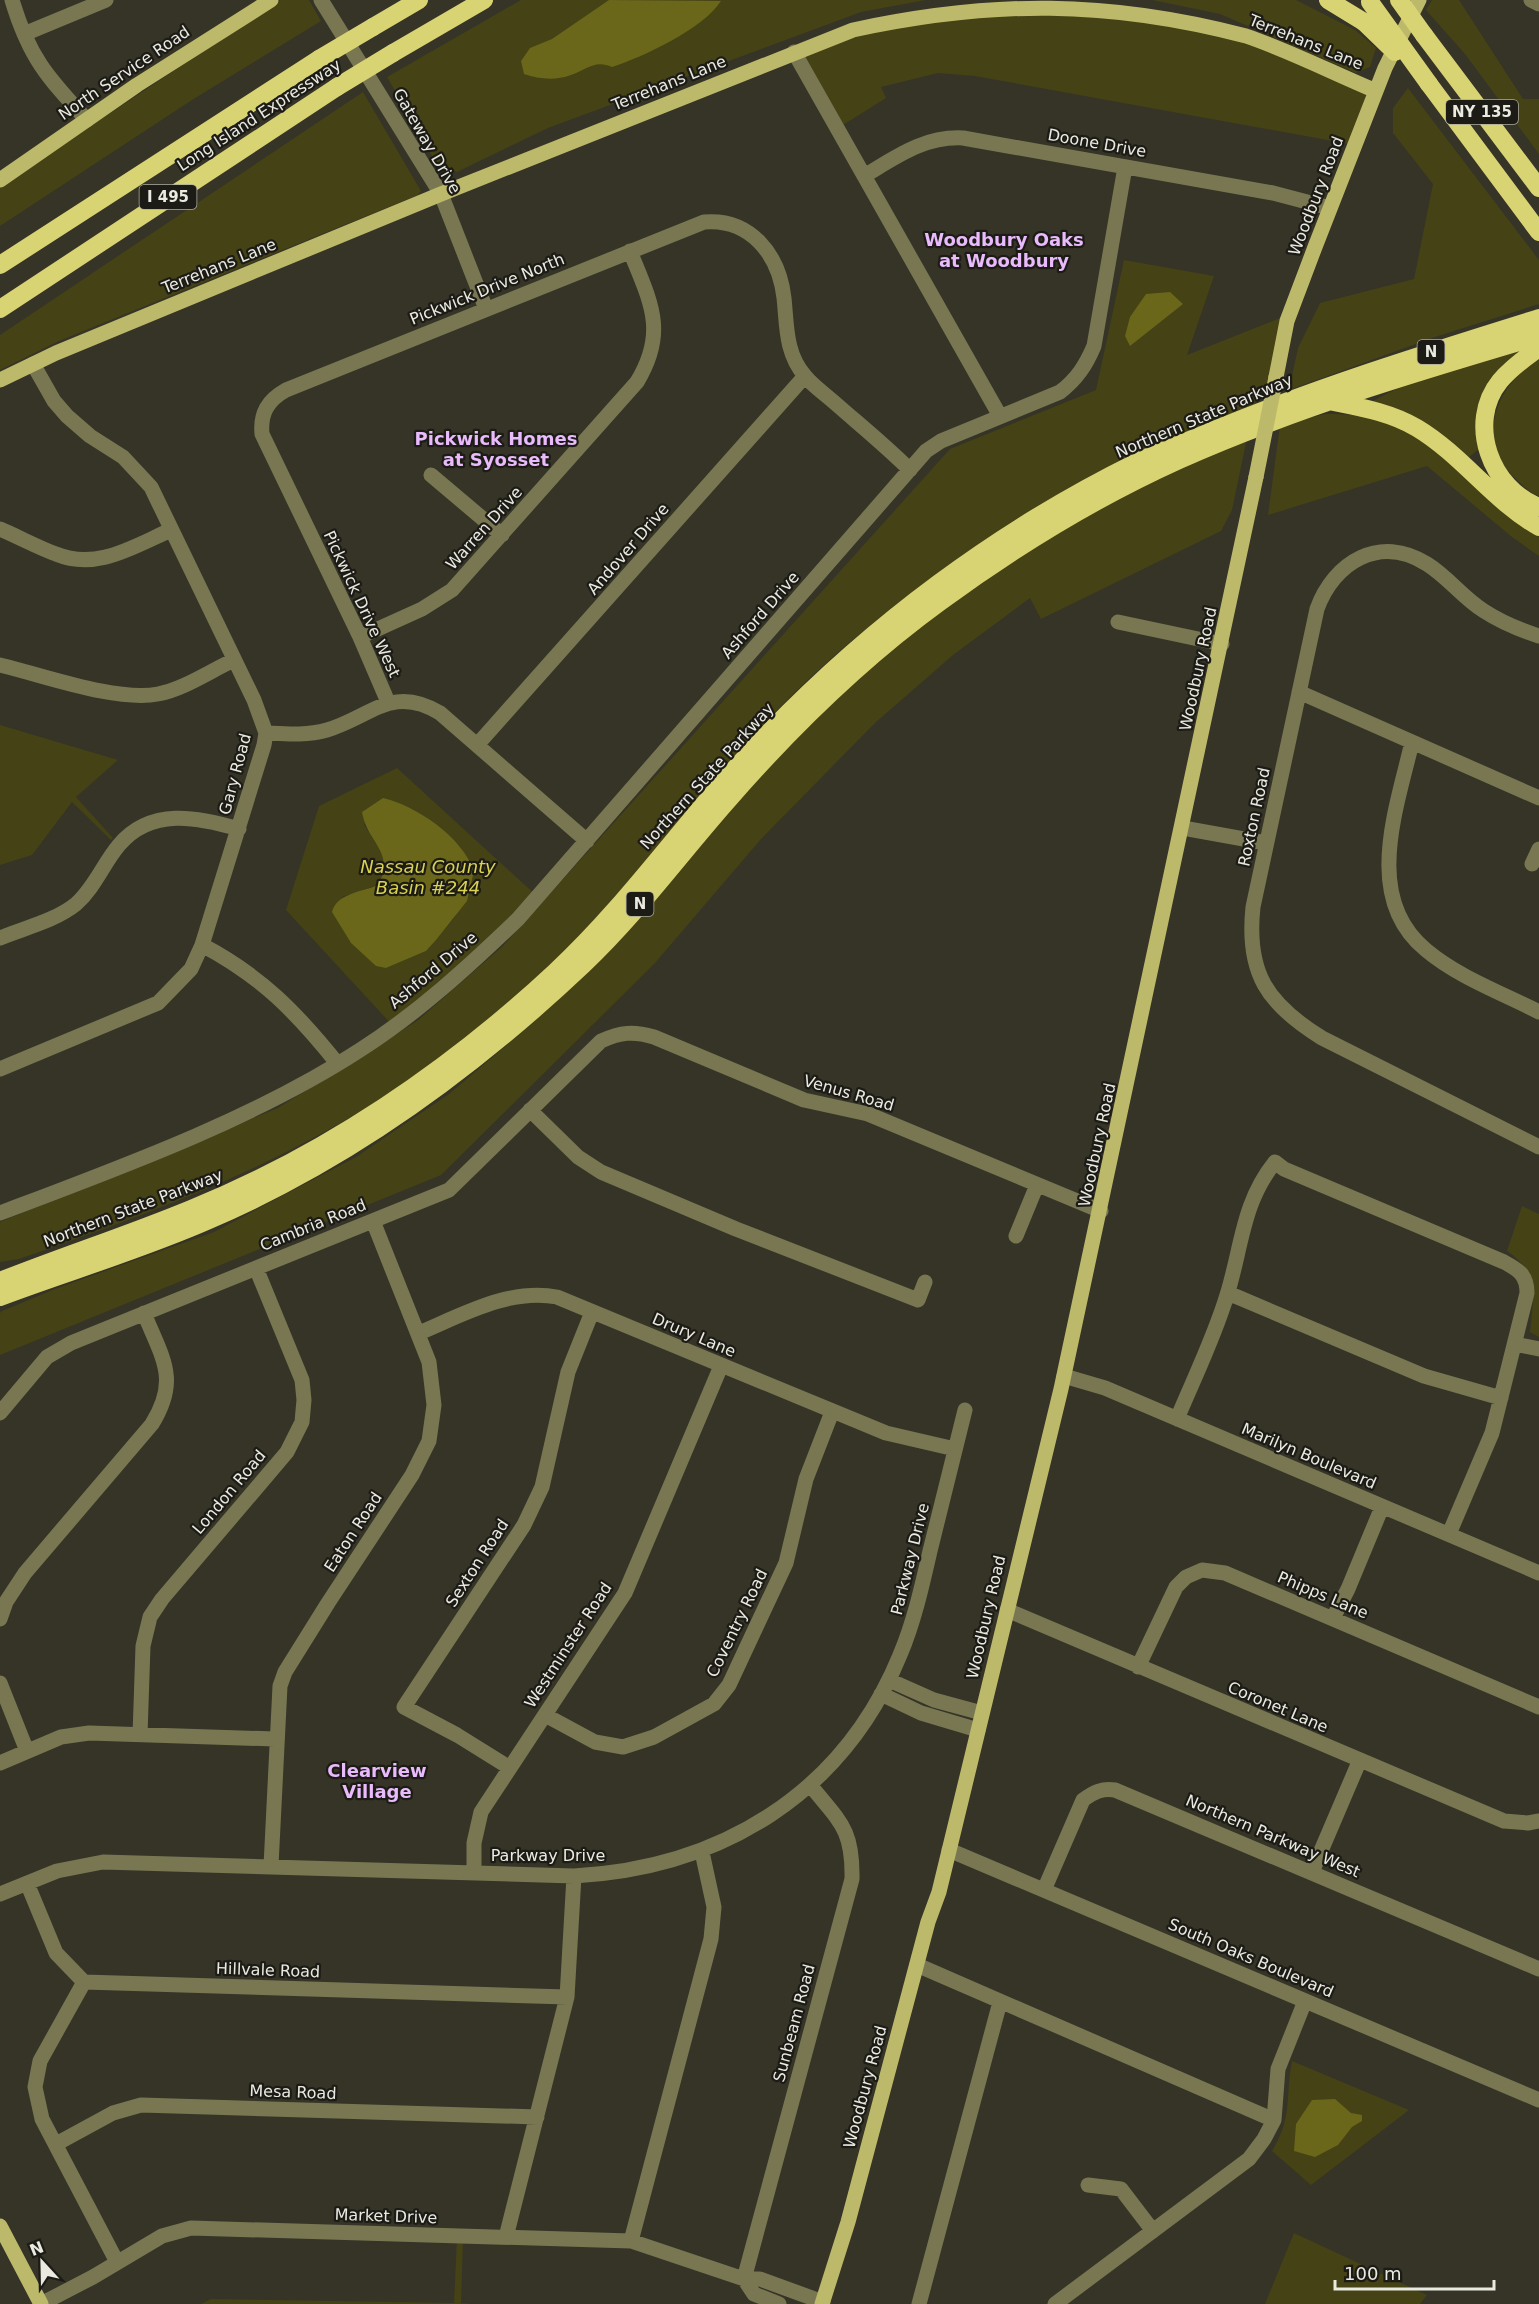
<svg xmlns="http://www.w3.org/2000/svg" width="1539" height="2304" font-family="'DejaVu Sans',sans-serif">
<style>
.green{fill:#454215;fill-rule:evenodd}
.water{fill:#6a661a}
.lines{fill:none;stroke-linecap:round;stroke-linejoin:round}
.minor{stroke:#787752;stroke-width:15}
.major{stroke:#bdb96a;stroke-width:15}
.highway{stroke:#d8d373;stroke-width:18}
.major-bridge{stroke:#bdb96a;stroke-width:15}
.highway-bridge{stroke:#d8d373;stroke-width:18}
.labels{text-anchor:middle;dominant-baseline:central;stroke-width:4.5;stroke-linejoin:round;paint-order:stroke}
.shield{fill:#1c1b16;stroke:#acaca4;stroke-width:1.5}
.shield-label{font-size:15px;font-weight:bold;fill:#eaeae1}
.street-label{font-size:16px;fill:#eaeae1;stroke:#1c1b16}
.neighbourhood-label{font-size:18px;font-weight:bold;fill:#e9bbfc;stroke:#1c1b16}
.water-label{font-size:18px;font-style:italic;fill:#d9d251;stroke:#1c1b16}
</style>
<rect width="100%" height="100%" fill="#353427"/>
<!-- green -->
<path class="green" d="M281 0H309L321 21 192 100 0 226V186Z
M521 0H926L861 12 548 128 457 172 437 165 387 77Z
M1152 0H1296L1355 30 1376 48 1370 67 1356 73 1220 14Z
M1432 0H1459L1523 99H1539V154L1465 54 1426 10Z
M979 9 1188 25 1317 66 1376 91 1355 145 975 76 938 73 881 87 886 98 843 125 803 55 853 34Z
M1408 88 1539 260V304L1435 337 1289 390 1298 348 1320 303 1414 279 1433 184 1393 133V108Z
M363 92 421 191 418 195 59 341 0 370V335Z
M1124 260 1214 276 1187 355 1290 314 1276 377 1256 398 1255 404C1079 471 914 573 780 707 762 725 746 746 730 765 691 810 654 855 615 899 576 943 532 984 488 1022 471 1037 451 1049 433 1063 303 1158 169 1207 19 1259L0 1262V1222L278 1108 417 1021 503 946 950 449 1096 390Z
M1539 343 1507 364 1480 448 1467 459 1369 403 1406 384Z
M1539 358V496C1530 494 1524 486 1517 480 1473 440 1496 386 1539 358Z
M1325 414C1351 414 1378 416 1402 428 1446 450 1499 501 1539 533V556L1512 537 1427 466 1268 515 1280 425Z
M1247 438 1232 510 1221 531 1041 619 1030 598 953 655 875 723 761 839 655 963 441 1175 0 1355V1313L2 1311 55 1289 214 1232 356 1157 449 1094 534 1022 609 948 744 790 850 683 948 605 1040 542 1154 478Z
M0 725 118 760 76 797 113 838 111 840 72 802 32 855 0 865Z
M397 768 538 897 394 1027 286 910 319 806ZM394 801 442 831 471 883 455 917 426 951 386 968 342 897 378 885C392 858 377 847 364 824Z
M1522 1206 1539 1214V1337L1530 1332C1534 1293 1539 1273 1507 1251Z
M1292 2061 1409 2110 1311 2185 1272 2151C1293 2117 1285 2097 1292 2061Z
M1294 2233 1427 2295 1420 2304H1265Z
M457 2238H463L461 2303 471 2304H201L211 2299 454 2303Z"/>
<!-- water -->
<path class="water" d="M609 0 721 1C703 29 643 57 612 67 595 59 586 70 571 75 555 81 539 79 524 74L521 61 530 48 552 39Z
M1170 292 1183 304 1130 346 1125 336 1130 317 1146 294Z
M383 798C417 806 462 837 474 871L467 901 436 940 426 951 386 968 376 966 351 943 332 912C337 893 362 892 378 885 396 852 367 843 362 812Z
M1335 2099 1351 2113 1362 2115V2121L1352 2127 1338 2145 1315 2157 1294 2151 1296 2124 1312 2100Z"/>
<g class="lines">
<!-- minor -->
<path class="minor" d="M12 0C29 57 47 77 87 120
M321 0 441 194 486 309
M1531 0 1539 4
M24 34 106 0
M794 52 1000 416
M864 176C896 157 924 136 963 138L1273 193 1330 208
M431 475 502 535
M0 529C19 537 37 547 56 554 97 571 134 546 171 530
M1118 622 1222 644
M1539 636C1520 630 1501 622 1484 611 1463 598 1448 577 1427 564 1380 534 1334 562 1317 609L1253 907C1246 973 1267 1004 1322 1038L1539 1147
M360 637 422 609 452 590 637 382C668 331 650 301 630 251
M0 665C43 675 116 702 158 694 184 689 210 671 234 660
M1299 692 1539 798
M388 702 360 637 262 434C260 413 268 400 286 390L704 222C750 218 779 254 784 298 787 325 785 353 805 376 813 386 825 394 835 403 860 425 886 446 910 470
M266 733C286 734 306 736 327 730 371 717 392 684 440 713L587 841
M1412 742C1397 808 1362 898 1426 950 1458 977 1502 993 1539 1012
M477 745 805 376
M1183 828 1266 843
M1532 864 1539 849
M0 938C24 928 55 921 76 904 95 887 103 864 119 845 151 807 198 817 239 829
M202 945C261 976 296 1012 337 1063
M0 1069 158 1003 191 969 202 945 264 745 266 733 254 700 151 487 123 457 90 436 67 416 54 401 33 364
M530 1110 578 1157 601 1172 736 1229 918 1300 925 1282
M0 1213C119 1168 254 1119 360 1050 418 1013 468 967 518 919L926 451 941 441 1060 392C1077 379 1086 365 1094 346L1125 167
M1016 1236 1037 1185
M1228 1293 1424 1376 1501 1398
M419 1333C462 1315 509 1288 557 1297L886 1433 955 1449
M1515 1344 1539 1349
M1064 1376 1105 1388 1539 1573
M0 1413 47 1357 71 1343 449 1190 601 1041C621 1032 633 1031 654 1037L804 1100 868 1114 1101 1211
M1177 1419C1194 1378 1214 1338 1227 1295 1242 1247 1242 1203 1275 1162L1284 1169 1504 1262C1519 1270 1527 1275 1527 1293L1492 1433 1449 1534
M1007 1610 1504 1821 1528 1823 1539 1821
M1333 1618 1348 1589 1382 1507
M0 1619 6 1602 25 1573 152 1424C180 1379 162 1358 144 1313
M1138 1667 1176 1587 1186 1577 1202 1570 1225 1573 1539 1707
M889 1680 934 1700 982 1713
M0 1683 27 1751
M881 1694 921 1713 978 1730
M545 1715 595 1742 623 1747 654 1737 714 1704 729 1685 786 1563 806 1479 832 1412
M140 1735 143 1646 150 1617 162 1599 287 1452 302 1422 304 1400 302 1380 256 1268
M0 1763 61 1737 89 1733 275 1739
M510 1768 457 1735 404 1707 524 1525 542 1487 568 1372 592 1312
M949 1850 1539 2100
M271 1866 280 1686 285 1672 328 1603 412 1475 429 1441 434 1405 429 1362 373 1221
M474 1872V1843L481 1812 625 1593 721 1366
M1312 1872 1359 1762
M27 1883 56 1953 84 1982 567 1997
M1044 1890 1083 1800C1094 1792 1102 1788 1115 1790L1539 1969
M0 1894 57 1871 103 1862 574 1876C721 1868 843 1794 900 1655 914 1622 922 1586 930 1551 942 1504 953 1457 965 1410
M917 1965 1274 2120
M84 1982 40 2061 35 2087 42 2119 117 2262
M56 2144 113 2113 141 2105 537 2117
M1088 2185 1121 2189 1153 2231
M506 2237 567 1997 574 1876
M631 2241 711 1939 714 1907 702 1852
M41 2304 93 2277 162 2236 191 2228 631 2241 744 2279H760L823 2302
M779 2304 754 2294 744 2279 852 1879C853 1829 840 1822 811 1786
M919 2304 1000 2002
M1055 2304 1249 2159 1264 2139 1274 2120 1278 2069 1305 2001"/>
<!-- major -->
<path class="major" d="M0 180 137 85 271 0
M1276 377 1287 321 1315 247 1385 68 1419 0
M0 380 56 353 441 194 853 30C992 0 1108 0 1246 36 1290 51 1333 73 1376 91
M0 2226 41 2304
M822 2304 848 2222 928 1922 939 1892 1061 1389 1256 477"/>
<!-- highway -->
<path class="highway" d="M1328 0 1364 22
M373 27 419 0
M1424 35 1539 188
M393 53 484 0
M1429 84 1539 232
M0 265 319 59
M0 309 337 87
M1539 348C1526 357 1511 368 1500 381 1466 423 1491 489 1539 507
M1329 401C1359 407 1390 412 1417 428 1462 455 1493 501 1539 527
M0 1281C63 1256 128 1235 191 1209 325 1155 450 1070 555 972 612 919 659 857 709 798 777 719 855 645 939 583 1001 537 1068 496 1137 462 1162 450 1189 441 1214 430 1320 386 1430 352 1539 318
M0 1297C69 1271 141 1250 209 1220 349 1160 473 1069 583 965 637 914 681 853 730 798 793 726 863 658 940 602 1015 547 1095 498 1179 460 1296 408 1417 372 1539 336"/>
<!-- major-bridge -->
<path class="major-bridge" d="M1256 477 1276 377"/>
<!-- highway-bridge -->
<path class="highway-bridge" d="M1399 0 1424 35
M1370 2 1429 84
M1364 22 1395 52
M319 59 373 27
M337 87 393 53"/>
</g>
<g class="labels">
<!-- shield labels -->
<g class="shield">
<rect x="1446" y="100" width="72" height="24" rx="4.5"/>
<rect x="139.5" y="185" width="57" height="24" rx="4.5"/>
<rect x="1417.5" y="340" width="27" height="24" rx="4.5"/>
<rect x="626.5" y="892" width="27" height="24" rx="4.5"/>
</g>
<g class="shield-label">
<text x="1482" y="112">NY 135</text>
<text x="168" y="197">I 495</text>
<text x="1431" y="352">N</text>
<text x="640" y="904">N</text>
</g>
<!-- street labels -->
<g class="street-label">
<text transform="translate(1306 42) rotate(22)">Terrehans Lane</text>
<text transform="translate(124 73) rotate(-34)">North Service Road</text>
<text transform="translate(669 83) rotate(-22)">Terrehans Lane</text>
<text transform="translate(259 115) rotate(-33)">Long Island Expressway</text>
<text transform="translate(427 141) rotate(60)">Gateway Drive</text>
<text transform="translate(1097 143) rotate(10)">Doone Drive</text>
<text transform="translate(1316 196) rotate(-69)">Woodbury Road</text>
<text transform="translate(219 266) rotate(-22)">Terrehans Lane</text>
<text transform="translate(487 289) rotate(-22)">Pickwick Drive North</text>
<text transform="translate(1204 416) rotate(-23)">Northern State Parkway</text>
<text transform="translate(484 528) rotate(-48)">Warren Drive</text>
<text transform="translate(628 549) rotate(-49)">Andover Drive</text>
<text transform="translate(362 604) rotate(65)">Pickwick Drive West</text>
<text transform="translate(760 615) rotate(-49)">Ashford Drive</text>
<text transform="translate(1198 669) rotate(-78)">Woodbury Road</text>
<text transform="translate(235 774) rotate(-75)">Gary Road</text>
<text transform="translate(707 776) rotate(-48)">Northern State Parkway</text>
<text transform="translate(1254 817) rotate(-78)">Roxton Road</text>
<text transform="translate(433 970) rotate(-40)">Ashford Drive</text>
<text transform="translate(849 1093) rotate(16)">Venus Road</text>
<text transform="translate(1097 1145) rotate(-78)">Woodbury Road</text>
<text transform="translate(133 1208) rotate(-21)">Northern State Parkway</text>
<text transform="translate(313 1225) rotate(-22)">Cambria Road</text>
<text transform="translate(694 1335) rotate(23)">Drury Lane</text>
<text transform="translate(1309 1456) rotate(23)">Marilyn Boulevard</text>
<text transform="translate(229 1492) rotate(-50)">London Road</text>
<text transform="translate(353 1532) rotate(-57)">Eaton Road</text>
<text transform="translate(910 1559) rotate(-76)">Parkway Drive</text>
<text transform="translate(477 1563) rotate(-57)">Sexton Road</text>
<text transform="translate(1323 1595) rotate(23)">Phipps Lane</text>
<text transform="translate(986 1617) rotate(-77)">Woodbury Road</text>
<text transform="translate(737 1623) rotate(-64)">Coventry Road</text>
<text transform="translate(568 1645) rotate(-57)">Westminster Road</text>
<text transform="translate(1278 1707) rotate(23)">Coronet Lane</text>
<text transform="translate(1273 1836) rotate(23)">Northern Parkway West</text>
<text x="548" y="1855">Parkway Drive</text>
<text transform="translate(1251 1958) rotate(23)">South Oaks Boulevard</text>
<text transform="translate(268 1970) rotate(2)">Hillvale Road</text>
<text transform="translate(794 2023) rotate(-75)">Sunbeam Road</text>
<text transform="translate(865 2087) rotate(-75)">Woodbury Road</text>
<text transform="translate(293 2092) rotate(2)">Mesa Road</text>
<text transform="translate(386 2216) rotate(2)">Market Drive</text>
</g>
<!-- neighbourhood labels -->
<g class="neighbourhood-label">
<text x="1004" y="239">Woodbury Oaks<tspan x="1004" dy="21">at Woodbury</tspan></text>
<text x="496" y="438">Pickwick Homes<tspan x="496" dy="21">at Syosset</tspan></text>
<text x="377" y="1770">Clearview<tspan x="377" dy="21">Village</tspan></text>
</g>
<!-- water labels -->
<g class="water-label">
<text x="428" y="866">Nassau County<tspan x="428" dy="21">Basin #244</tspan></text>
</g>
</g>
<!-- north arrow -->
<g transform="translate(42 2262) rotate(338)" stroke="#1c1b16" stroke-width="4.5" paint-order="stroke">
<path d="M0-4.5L10 22L0 15L-10 22Z" fill="#eaeae1"/>
<text y="-9" font-size="16" font-weight="bold" text-anchor="middle" fill="#eaeae1">N</text>
</g>
<!-- scale -->
<path d="M1335 2280v9h159v-9" fill="none" stroke="#eaeae1" stroke-width="3"/>
<text x="1344" y="2280" font-size="18" fill="#eaeae1" stroke="#1c1b16" stroke-width="4.5" paint-order="stroke">100 m</text>
</svg>
